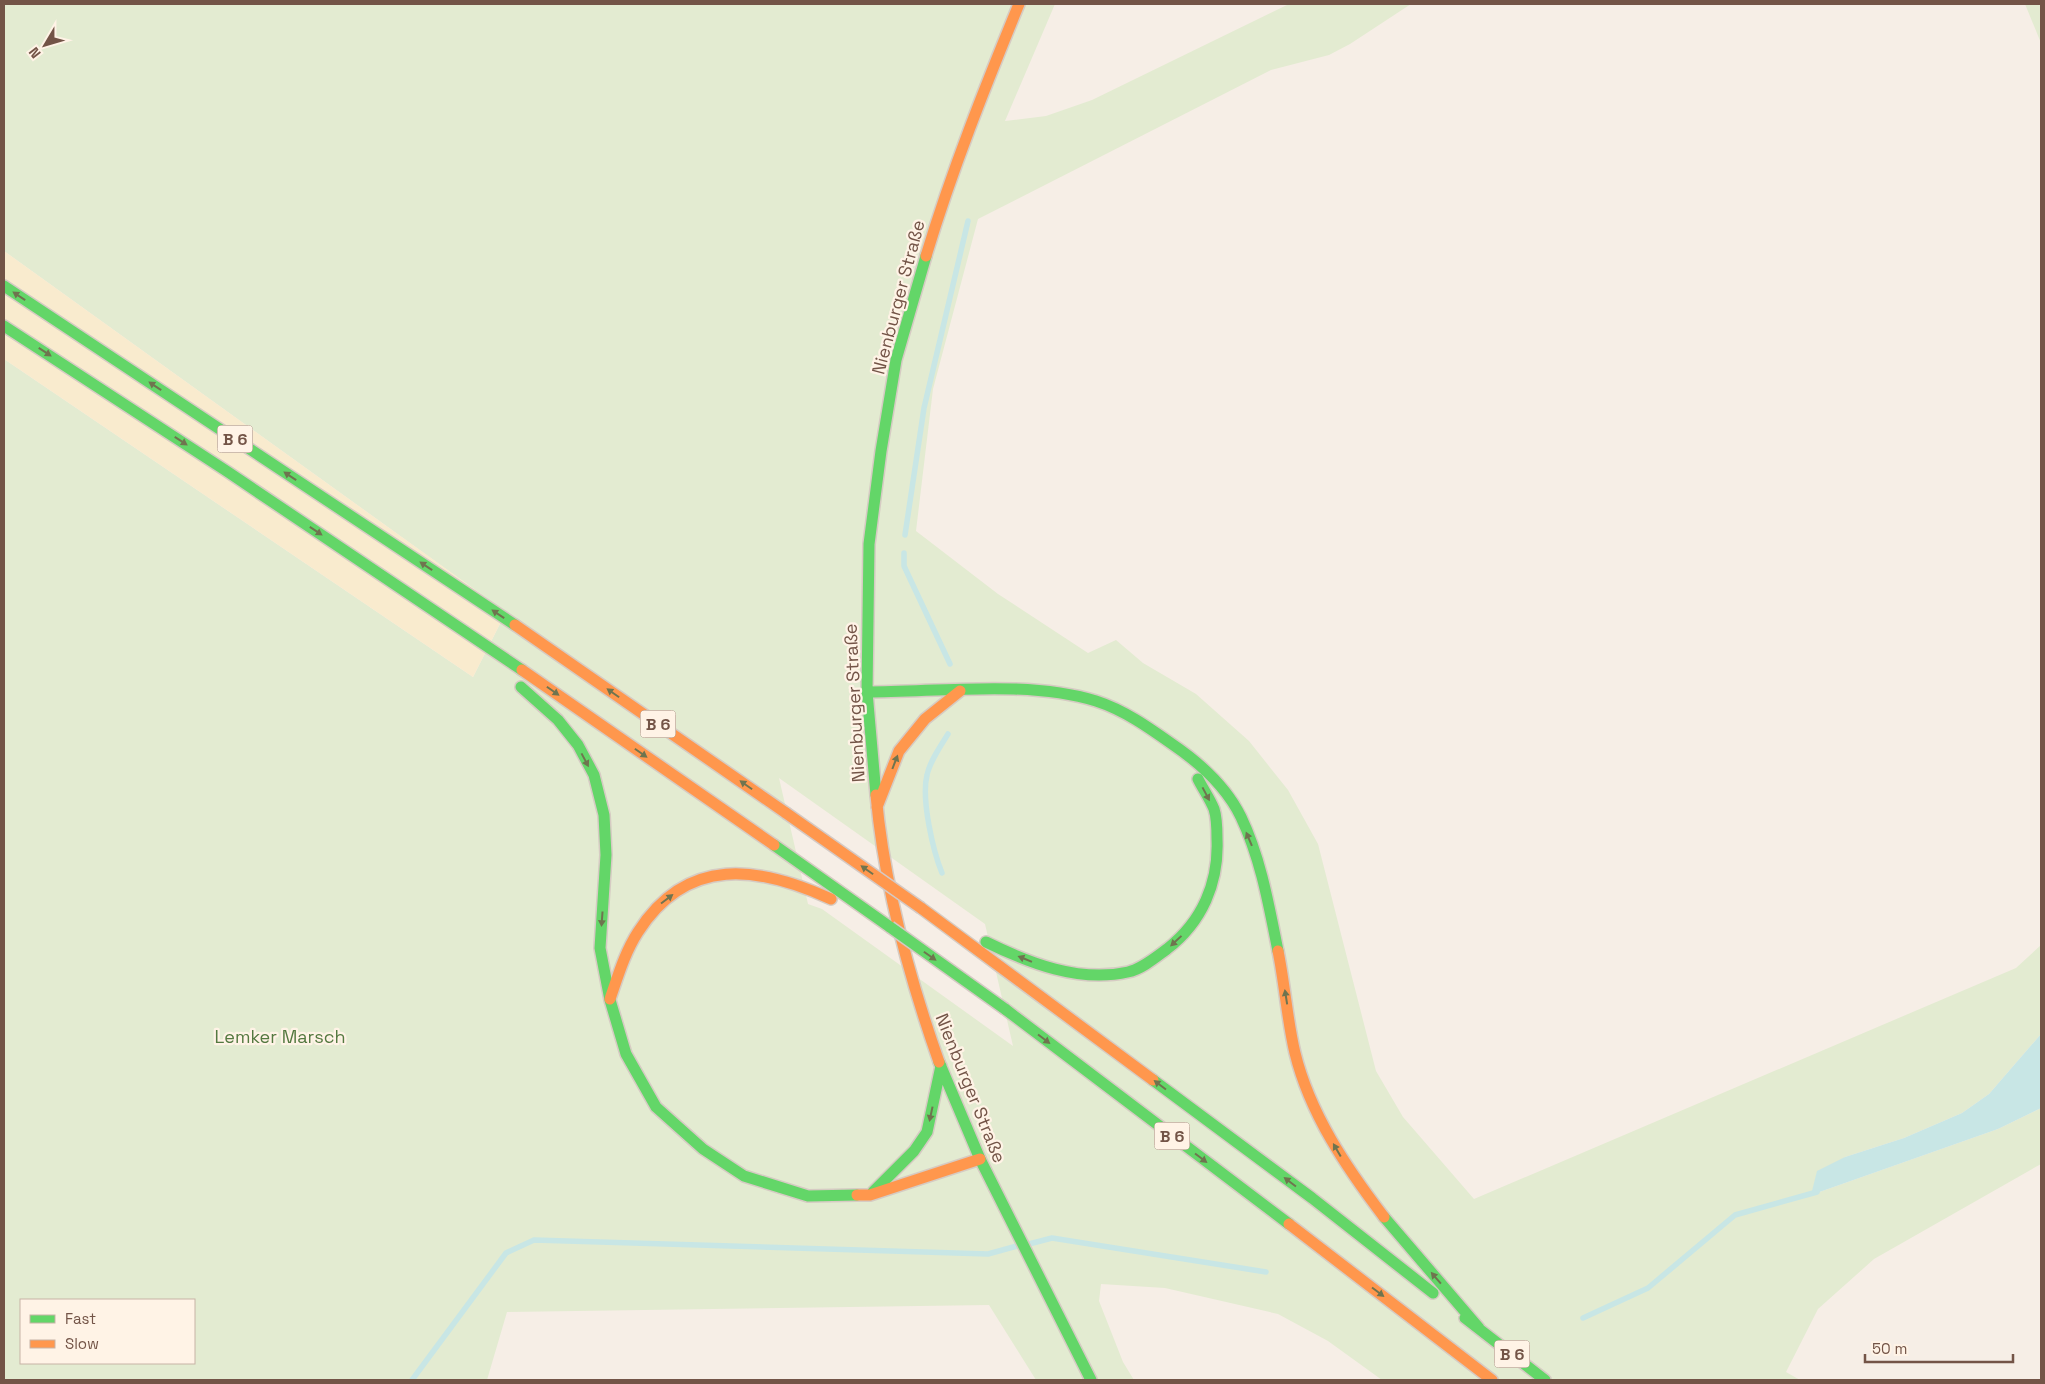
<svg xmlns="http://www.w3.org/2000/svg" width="2045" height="1384" font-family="'Space Grotesk',sans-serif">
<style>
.green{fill:#e3ebd1;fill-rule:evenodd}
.sand{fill:#f9ebce}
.water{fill:#c8e6e5}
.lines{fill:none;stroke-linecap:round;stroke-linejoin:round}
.stream{stroke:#c8e6e5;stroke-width:5.5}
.fast-casing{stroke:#d6cbc3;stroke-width:14}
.slow-casing{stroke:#d6cbc3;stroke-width:14}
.fast{stroke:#63d668;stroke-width:11}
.slow{stroke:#ff974d;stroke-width:11}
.fast-bridge-casing{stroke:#d5c9c4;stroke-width:14;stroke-linecap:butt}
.slow-bridge-casing{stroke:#d5c9c4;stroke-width:14;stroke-linecap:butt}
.fast-bridge{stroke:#63d668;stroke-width:11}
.slow-bridge{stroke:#ff974d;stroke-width:11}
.oneway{fill:#6f744f}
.labels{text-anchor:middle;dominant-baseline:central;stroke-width:4.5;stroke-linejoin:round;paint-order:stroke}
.shield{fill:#fff3e6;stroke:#9d8477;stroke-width:1}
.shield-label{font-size:16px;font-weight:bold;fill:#735447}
.street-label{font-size:18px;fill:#735447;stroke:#fff3e6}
.park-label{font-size:18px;fill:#547940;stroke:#fff3e6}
</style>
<rect width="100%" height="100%" fill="#f6eee6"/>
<!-- green -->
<path class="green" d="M4 4H1055L1005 121 1046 116 1092 100 1289 4H1411L1350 44 1329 55 1271 70 978 219 933 389 916 531 998 594 1088 653 1116 640 1143 663 1196 694 1249 741 1288 790 1318 844 1376 1071 1403 1117 1474 1199 2016 968 2041 945V1034L1989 1094 1962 1113 1904 1138 1845 1157 1811 1195 1998 1129 2041 1108V1164L1874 1259 1818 1309 1786 1372 1800 1380H1382L1328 1341 1278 1314 1165 1288 1101 1284 1099 1301 1123 1362 1134 1380H1036L989 1305 507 1312 487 1380H4V359L473 677 506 612 4 251ZM779 778 985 924 1013 1046 822 909 808 904ZM21 1300H194V1363H21Z
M2025 4H2041V43Z"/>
<!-- sand -->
<path class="sand" d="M4 251 506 612 473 677 4 359Z"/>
<!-- water -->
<path class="water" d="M2041 1034V1108L1998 1129 1811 1195 1817 1171 1845 1157 1904 1138 1962 1113 1989 1094Z"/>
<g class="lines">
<!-- stream -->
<path class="stream" d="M905 535 924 408 968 221
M904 553V566L950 664
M942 873C933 851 921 799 927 775 930 761 940 747 948 734
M1029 1244 1052 1238 1266 1272
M1583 1318 1648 1288 1735 1215 1817 1192
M412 1380 506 1253 534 1240 988 1254 1017 1246"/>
<!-- fast casing -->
<g class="fast-casing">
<path id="fast" d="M4 286 515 625
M4 326 228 472 522 670
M521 687 558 720 578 745 594 775 604 815 606 855 600 948 610 1000 626 1054 656 1107 703 1149 744 1176 808 1196 857 1195
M867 692C939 692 1028 680 1096 701 1124 710 1148 727 1172 744 1200 763 1226 786 1241 817 1261 859 1269 906 1278 951
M876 795 867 692 869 544 881 451 896 360 926 256
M774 845 890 927
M986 942C1029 963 1079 983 1128 972 1142 969 1156 957 1167 949 1202 922 1219 883 1217 839 1217 830 1217 818 1214 809 1210 799 1203 789 1198 779
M1005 1009 1289 1224
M939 1062 980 1159 1091 1380
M1153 1080 1312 1198 1433 1293
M873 1192 914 1151 927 1132 941 1066
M1384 1217 1479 1328
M1465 1318 1545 1380"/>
</g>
<!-- slow casing -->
<g class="slow-casing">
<path id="slow" d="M926 256C952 170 985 87 1019 4
M515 625 786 813
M522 670 774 845
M876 795C884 884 909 977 939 1062
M877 807 899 751 925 719 960 691
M921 908 1153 1080
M1278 951C1285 985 1287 1020 1295 1053 1310 1114 1346 1167 1384 1217
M610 999C618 976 625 952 638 932 687 855 759 866 831 899
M857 1195H870L980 1159
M1289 1224 1492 1380"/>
</g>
<!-- fast -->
<use href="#fast" class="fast"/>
<!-- slow -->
<use href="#slow" class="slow"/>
<!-- fast-bridge casing -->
<g class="fast-bridge-casing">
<path id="fast-bridge" d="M890 927 1005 1009"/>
</g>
<!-- slow-bridge casing -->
<g class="slow-bridge-casing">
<path id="slow-bridge" d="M786 813 921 908"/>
</g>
<!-- fast-bridge -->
<use href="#fast-bridge" class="fast-bridge"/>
<!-- slow-bridge -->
<use href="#slow-bridge" class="slow-bridge"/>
</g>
<!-- one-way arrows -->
<defs><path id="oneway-solid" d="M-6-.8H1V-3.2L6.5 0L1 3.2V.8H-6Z" transform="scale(1.25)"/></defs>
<g class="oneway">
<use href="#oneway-solid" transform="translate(19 296) rotate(-146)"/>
<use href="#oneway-solid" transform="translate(45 352) rotate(33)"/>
<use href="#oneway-solid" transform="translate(155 386) rotate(-146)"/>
<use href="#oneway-solid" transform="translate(181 441) rotate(33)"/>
<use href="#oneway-solid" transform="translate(290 476) rotate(-146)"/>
<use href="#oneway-solid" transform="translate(316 531) rotate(34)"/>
<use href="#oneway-solid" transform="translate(426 566) rotate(-146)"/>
<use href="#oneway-solid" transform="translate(498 614) rotate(-146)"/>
<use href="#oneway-solid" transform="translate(553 691) rotate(35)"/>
<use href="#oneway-solid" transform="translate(613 693) rotate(-145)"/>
<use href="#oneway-solid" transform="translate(641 753) rotate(35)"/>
<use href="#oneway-solid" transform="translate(585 760) rotate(62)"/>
<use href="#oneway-solid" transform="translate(895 762) rotate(-69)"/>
<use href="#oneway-solid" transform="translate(746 785) rotate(-145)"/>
<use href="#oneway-solid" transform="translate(1206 794) rotate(62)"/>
<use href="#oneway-solid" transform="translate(1249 839) rotate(-113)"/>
<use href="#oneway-solid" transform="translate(867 870) rotate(-145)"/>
<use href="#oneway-solid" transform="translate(667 899) rotate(-37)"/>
<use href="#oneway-solid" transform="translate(602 919) rotate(94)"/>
<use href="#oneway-solid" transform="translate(1176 941) rotate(137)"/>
<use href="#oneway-solid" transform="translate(930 956) rotate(35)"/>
<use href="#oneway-solid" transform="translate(1025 959) rotate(-158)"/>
<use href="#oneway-solid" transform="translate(1286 997) rotate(-99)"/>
<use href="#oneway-solid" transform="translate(1044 1039) rotate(37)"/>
<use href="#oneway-solid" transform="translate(1160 1085) rotate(-143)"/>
<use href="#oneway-solid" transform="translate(931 1114) rotate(102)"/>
<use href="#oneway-solid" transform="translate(1337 1150) rotate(-120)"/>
<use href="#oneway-solid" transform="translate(1201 1158) rotate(37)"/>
<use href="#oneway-solid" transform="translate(1290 1182) rotate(-143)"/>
<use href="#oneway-solid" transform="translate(1436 1278) rotate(-131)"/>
<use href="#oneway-solid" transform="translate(1378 1292) rotate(37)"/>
</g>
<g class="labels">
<!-- shield labels -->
<g class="shield">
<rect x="217.5" y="425.5" width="35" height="27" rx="4"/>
<rect x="640.5" y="710.5" width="35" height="27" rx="4"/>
<rect x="1154.5" y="1122.5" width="35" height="27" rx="4"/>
<rect x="1494.5" y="1340.5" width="35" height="27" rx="4"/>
</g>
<g class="shield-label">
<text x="235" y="439">B 6</text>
<text x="658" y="724">B 6</text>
<text x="1172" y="1136">B 6</text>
<text x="1512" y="1354">B 6</text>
</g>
<!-- street labels -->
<g class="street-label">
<text transform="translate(898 297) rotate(-75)">Nienburger Straße</text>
<text transform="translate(854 703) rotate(-93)">Nienburger Straße</text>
<text transform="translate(971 1088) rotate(68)">Nienburger Straße</text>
</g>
<!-- park labels -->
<g class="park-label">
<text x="280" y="1036">Lemker Marsch</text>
</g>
</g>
<!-- border -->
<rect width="2045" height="1384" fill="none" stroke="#735447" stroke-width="10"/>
<!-- legend -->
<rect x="20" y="1299" width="175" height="65" fill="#fff3e6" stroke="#c7b3a6"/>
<rect x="30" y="1315" width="25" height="8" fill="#63d668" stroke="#c7b3a6"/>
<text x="65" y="1324" font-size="15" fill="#735447">Fast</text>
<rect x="30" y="1340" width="25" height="8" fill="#ff974d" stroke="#c7b3a6"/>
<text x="65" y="1349" font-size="15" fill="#735447">Slow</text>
<!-- north arrow -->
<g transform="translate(45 45) rotate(232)" stroke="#fff3e6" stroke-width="4" paint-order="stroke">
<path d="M0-4L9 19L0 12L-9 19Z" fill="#735447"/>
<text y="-8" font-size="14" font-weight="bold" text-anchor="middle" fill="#735447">N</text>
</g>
<!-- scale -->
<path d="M1865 1354v8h148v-8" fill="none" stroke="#735447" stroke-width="2.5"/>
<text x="1872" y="1354" font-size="15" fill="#735447" stroke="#fff3e6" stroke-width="4" paint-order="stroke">50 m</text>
</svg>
